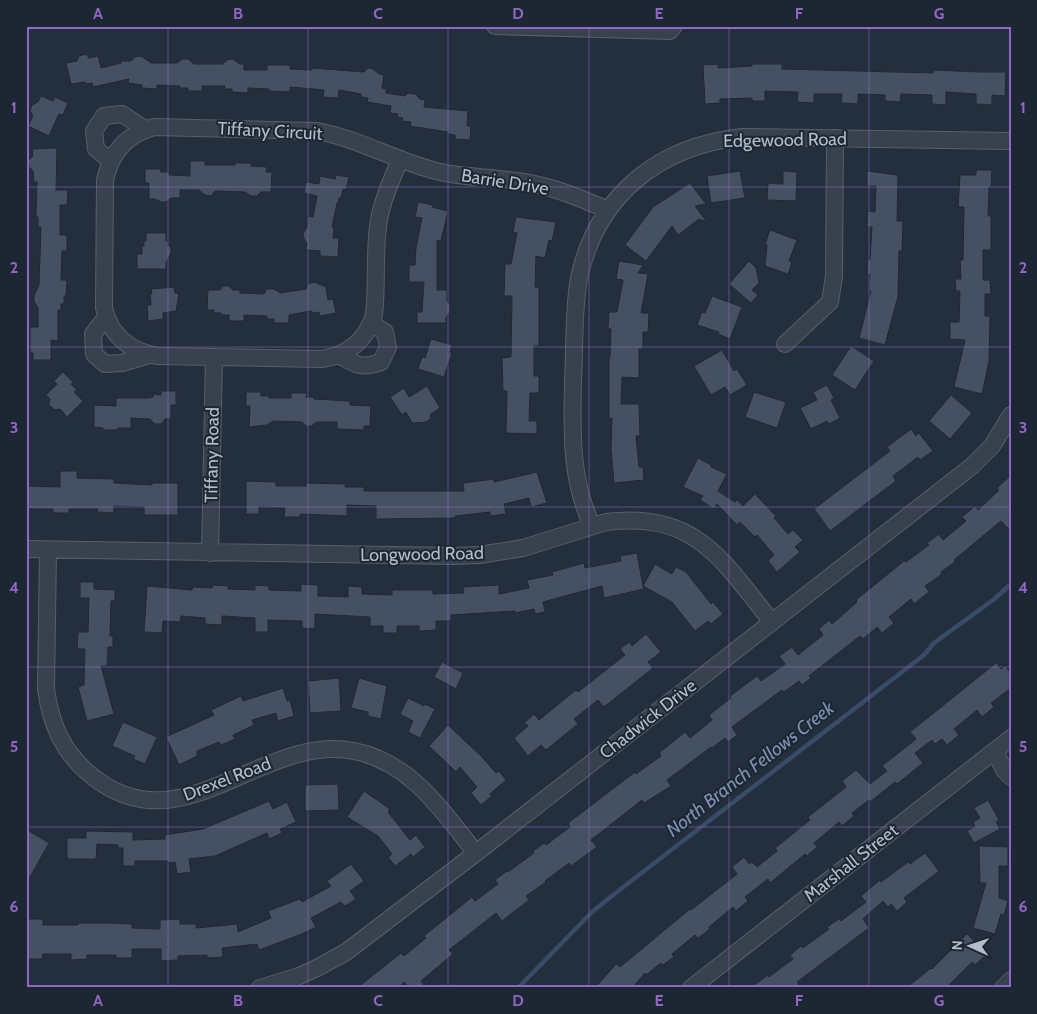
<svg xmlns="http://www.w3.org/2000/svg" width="1037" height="1014" font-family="Cabin,sans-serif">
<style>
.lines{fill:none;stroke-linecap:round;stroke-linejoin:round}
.stream{stroke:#394c67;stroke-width:4.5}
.building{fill:#455162;stroke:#1f2835}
.minor-casing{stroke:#565f6c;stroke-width:18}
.minor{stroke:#38414e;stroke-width:16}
.grid{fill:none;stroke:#9266c3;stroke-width:1;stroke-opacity:0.55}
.labels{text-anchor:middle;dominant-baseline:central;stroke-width:4;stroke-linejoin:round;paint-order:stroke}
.street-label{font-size:18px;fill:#b4bcc9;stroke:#1d2633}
.water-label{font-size:19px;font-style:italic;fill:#7c92b1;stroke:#1d2633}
.neatline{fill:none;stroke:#9266c3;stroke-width:2}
.grid-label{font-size:16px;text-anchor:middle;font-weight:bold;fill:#9266c3}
</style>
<rect width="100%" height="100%" fill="#242f3e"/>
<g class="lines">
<!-- stream -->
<path class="stream" d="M518 988 592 912 613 895 924 655 934 643 993 600 1011 584"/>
</g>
<!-- building -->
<path class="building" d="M86 54 89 58 98 56 101 68 121 63V61H131L135 57 141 56 151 63H177L182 59H188L194 64H223L227 60 233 59 239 64H244V70H267V65H290V69L312 70V68L364 72 368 68 373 69 379 74 384 75 382 88 386 89V93L405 96 408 93 415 94 420 99 425 100 424 107 468 111 467 126H471L470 140 455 139V135L448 134V132L410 126 411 122 402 121 403 118 397 117 398 114 390 113 391 106 367 102 368 98 361 97V94L339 90 338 98 323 97 324 90 290 87V92L269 91V89L248 88V93L232 92V89H224L225 86H202V91H188V88H180V86L157 85V89L142 88V85L128 83 129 79 93 87 92 83 85 84V82L71 84 66 63 77 61 79 56Z
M718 64V68L752 66V64H782V69L933 73 934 70 979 72H1006L1005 96 992 95V105L976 104V94L946 92V105L932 104V95L901 94 900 102 885 101V95L858 94V104L841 103 842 94H814V103L797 102 798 92 765 91V101H752V98L720 99V103L705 104 703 65Z
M41 96 53 101 55 97 68 103 63 115 59 114 49 136 28 126 33 116 30 111 32 105 38 102Z
M57 148 56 190H68L67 205H60V235H67V251H62L61 280H67L66 296H64V304H61V310H58V341L51 340V360H33V353H30V327H38V307L34 302V296L39 285 41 227H38V217H36L37 182H34L33 171 29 167 28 161 33 156 32 149Z
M190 161H205V165H235V163H251V166L267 167 266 172H272L271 192H261L257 196H251L245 192 215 191 211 196 205 195 199 190H180V198H171L166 202H161L155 199H149V183H145V169H160L161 172H169V175L190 176Z
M976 170H992L991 187H989L988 216H991V250H983V280H990L991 294H985V316H990L989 361 982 394 954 387 965 340 950 339V322H959L960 291H956L955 279H961L960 260H963L964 207H958L960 175H976Z
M740 171 745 198 711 203 707 176Z
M783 171 797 172 796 201 767 200 768 183 783 184Z
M867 171 898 175 897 221H903L902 251H899L898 296 885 345 859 338 871 291H869L870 274H867L868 259 870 260 872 227H867L868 211 875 212 876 186H867Z
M336 175 349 177 346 190 343 189 341 198H339L338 204 337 203 332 227H334L333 238H339L338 257 320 256V251L306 250 307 243 304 239 303 233 307 228 308 216 313 217 317 196 304 193 306 182 319 184 320 176 335 179Z
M690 183 706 204 695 206 707 222 699 219 678 235 672 226 646 261 625 245 653 207Z
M418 202 433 205 432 207 448 211 441 241 437 240V290H447V301L450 305V312L446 318V323H417V312H422L424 282H409V265H415L416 248 422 218 415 217Z
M516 217 556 222 552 241 549 240 545 258 536 256 535 287H539V346H534V376H539V393H530L529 421H537V434L506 433 507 391H503L502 358 511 357 512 296H504L505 264H511L517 233 513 232Z
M770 230 797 240 789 261 792 262 788 274 765 266 767 245 765 244Z
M146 233H166V241H168V245L171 248V253L166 263V269H137V254H142V246H144V241H146Z
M619 261 643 265 638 273 648 274 641 313H649L648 332H643V349H639V378L622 377 621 404H639L640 436H636L639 467H643L644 480 614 483 611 449 612 418H609V357H610L611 329H608L609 312H617L623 280 616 279Z
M749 261 756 268 759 283 752 290 758 295 751 303 729 284Z
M314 282 326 287 328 300 333 299 336 313 320 316 319 312 312 313 311 311 289 315V323H274V319H267V316L244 315V321H229V315H221V313H214V310H207L208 290H220L223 286H229L233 290H240V293L264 294 267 289H274L280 293 306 289 308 284Z
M174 287 175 293 179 294 176 311 163 313V319L148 321 147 305H151L150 294H152L151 289Z
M712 296 742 307 730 339 718 334 719 332 697 325 702 312 705 313Z
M431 339 452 345 450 352 452 353 444 377 418 369 422 357 425 358Z
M851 346 874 361 855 390 832 375Z
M722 350 734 371 737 369 747 385 730 395 725 387 711 395 694 366Z
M63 372 73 382 71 384 77 390 74 392 83 401 67 417 60 409 55 410 49 405 50 399 46 395 57 384 54 381Z
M827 385 834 398 831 400 840 418 829 424 827 421 811 429 800 408 817 400 813 392Z
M427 386 440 408 431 414 430 419 426 422 412 423 406 412 402 415 390 397 404 388 409 397Z
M161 391H176V405H171V419H165L161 424H155L150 419 131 418V428H118V430H103V428L94 427V405L116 406V398H148L153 397 154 394 161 395Z
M246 392H261V396H269V398H291V393H307L306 397H314V399L350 401V405L371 406 370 426H364V430L337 429V422H316L312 426H306L302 422 273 421 267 425 249 427 250 406H246Z
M754 392 786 402 777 428 745 417Z
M951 395 972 413 950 439 929 421Z
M911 429 916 436 919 433 933 451 920 460 918 457 893 476 896 481 830 531 814 509 890 451 887 447Z
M698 458 711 465V467L727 474 718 491 735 502 737 500 743 506 755 494 776 516 774 518 788 534 793 530 803 540 795 547 800 552 777 572 768 561 774 555 757 535 755 537 740 522 737 525 717 504 714 509 700 500 703 496 683 487Z
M60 471H77V478L114 479V483L152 485V483H178V515H144V507L114 506V513L97 512 98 509H69V513H53V509H26V486L60 487Z
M537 472 547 503 531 507 529 498 504 504 506 514 490 516V512L455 516V518L376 519V506L347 505V516L300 514V517H284L285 508 259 507V514H246V481L276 482V486H306V483L345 484V487H364V491H464L463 483 494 479V482Z
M1011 475V531L1001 521 954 560 955 562 941 572 942 574 925 586 929 592 914 604 911 599 889 617 894 623 882 633 877 627 863 639 860 636 809 676 811 678 802 685 799 681 784 692 782 690 732 727 737 735 728 742 725 738 712 748 711 747 667 780 671 786 644 803 642 800 591 840 597 847 571 866 569 863 545 881 546 882 526 896 529 900 502 921 496 913 449 950 453 954 421 981 426 988H409L404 982 398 988H357L401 953 404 956 426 938 424 936 472 897 475 901 498 884 495 880 507 871 508 872 534 853 533 851 544 843 546 845 570 827 568 823 635 772 636 774 661 756 659 753 685 732 690 738 712 720 709 715 731 698 730 696 757 676 761 681 785 664 779 656 792 647 798 655 823 635 819 629 829 620 832 624 857 602 856 600 904 561 906 562 929 545 927 543 939 534 943 540 966 521 962 517 975 506 978 510 999 490 997 488Z
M637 553 643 586 655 564 672 574 676 567 686 572 711 604 713 602 723 614 711 624 708 621 695 631 672 602 643 586 644 589 604 598 602 586 543 602 545 612 535 614 534 609 515 613V611L451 615V621H436V630L419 631V626H397V633H383V626H370V617L315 614V629L302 628V621L268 620V632H255V618L222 616V625L205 624V618L181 616 180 622 163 621 162 633 144 632 147 586 192 590 193 587 212 588 213 585 228 586V589L255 590V585L269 586V590L301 591V584L318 585V596L348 597V586L362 587V594L392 595V590H433V594L464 593 463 587 499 585V594L529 588 527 580 553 575 552 572 584 563 585 568 621 561 620 556Z
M80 582H94V589L115 590V601H111L110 636H113V647H108L107 666H101L114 714 87 721 78 687 84 685 85 649H77L78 632H88L89 598H80Z
M646 634 661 652 648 662 653 668 604 707 598 700 574 719 578 724 546 750 541 745 528 756 514 738 528 726 524 723 534 714 539 720 576 690 578 692 625 655 620 649 629 642 632 646Z
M442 662 463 673 456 689 434 677Z
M996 663 1001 669 1005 666 1011 673V688L991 703 994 707 982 717 977 710 954 729 959 735 947 745 942 739 935 744 932 740 915 753 923 763 897 784 895 782 870 802 869 800 852 813 854 816 842 826 839 822 814 843 817 847 807 856 805 854 770 883 768 879 745 897 748 901 736 911 733 907 709 927 710 929 698 938 695 935 672 954 674 957 663 965 661 963 646 975 645 973 632 988H595L616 964 620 967 690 909 691 910 737 874 732 867 744 857 749 864 752 862 757 867 777 851 775 848 810 820 808 817 846 787 842 781 856 770 870 784 887 771 882 766 916 739 910 732Z
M339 678 341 711 310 713 308 681Z
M359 678 387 686 381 719 368 716V712L351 708Z
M283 688 287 701 290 700 294 716 278 721 276 713 252 720 254 725 233 735 235 739 221 745 219 742 197 751V756L179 765 166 737 214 715 211 710 241 696 243 701Z
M408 698 424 706 425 704 435 709 420 738 408 732 413 721 400 714Z
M123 722 157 737 145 764 133 759 135 756 112 746Z
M448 725 482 757 496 773 499 771 506 780 490 794 492 796 481 805 471 793 477 787 460 767 456 772 429 746Z
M338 784 339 810 305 811V785Z
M364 791 390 809 388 812 410 840 416 835 425 847 413 857 411 854 395 866 388 857 392 854 378 836 347 817Z
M988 800 999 820 996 822 1000 829 974 843 967 831 975 826 973 822 980 818 974 808Z
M269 801 273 809 287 802 296 822 280 829 282 833 269 839 267 833 215 856 189 859 191 872 177 874 175 862 168 863V861H135V866H123V848H118V845L97 844 96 859H67V838H86V831L133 832V840L165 839V835L203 829Z
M26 829 49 843 26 884Z
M979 846 1008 847V866H999V898L1008 901 1004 915 1001 914 995 934 973 928 986 883H980Z
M925 853 939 871 904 898 907 902 897 911 891 904 888 907 883 901 863 919 869 928 797 982 801 988H750L768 975 769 977 793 959 790 955 801 946 803 948 829 929 827 927 839 919 841 921 866 902 861 896 880 880 881 882 908 862 910 864Z
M351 864 364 881 350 891 356 899 345 906 341 902 311 918 316 927 302 934 259 950 257 944 222 948 223 957 207 958V955L178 956V960L161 961V949H132V958H116V955H87V959L71 960V954H43L42 959H26V919H43V925H78V923H110L132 924V928L160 929V920L180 919V924H196V928L237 924 238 932 271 918 268 911 300 899 302 902 331 886 327 881Z
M967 934 987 954 975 965 972 962 946 988H906L931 968 932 969Z"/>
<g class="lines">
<!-- minor casing -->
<g class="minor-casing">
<path id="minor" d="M495 26 670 31 674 26
M401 159C392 177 385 194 380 214 373 247 378 281 374 315 366 340 349 355 322 359L158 356C130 352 110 335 104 308L105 180C111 152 127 134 154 127L317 131C355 138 389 157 426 168 455 178 487 176 517 181 549 185 578 197 608 210
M110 160 96 149 94 131 104 116 122 114 145 129
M106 317 93 334 94 354 105 364 122 363 149 355
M785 344 830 302 834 276 835 138
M339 355C356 365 362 369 381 362L388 347 385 332 371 323
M592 525C570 480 572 429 573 380 575 346 573 311 579 278 597 195 659 146 742 137L1011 141
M26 549 454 556 479 555 523 548 606 522C696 511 722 560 772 622
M48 550 46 689C51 725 63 753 92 776 182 849 261 733 354 751 411 762 442 811 476 853
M210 553 214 357
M995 751 1004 770 1011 777
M260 988 299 976 317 968 346 952 476 853 972 466 992 446 1011 415
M691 988 1011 738
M1003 988 1011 980"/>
</g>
<!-- minor -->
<use href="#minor" class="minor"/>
</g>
<!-- grid -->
<path class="grid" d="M168 26V988M308 26V988M448 26V988M589 26V988M729 26V988M869 26V988M26 187H1011M26 347H1011M26 507H1011M26 667H1011M26 827H1011"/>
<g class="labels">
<!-- street labels -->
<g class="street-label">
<text transform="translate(270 131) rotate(3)">Tiffany Circuit</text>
<text transform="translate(785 140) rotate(-1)">Edgewood Road</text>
<text transform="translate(505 182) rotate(9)">Barrie Drive</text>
<text transform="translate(212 455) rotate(-89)">Tiffany Road</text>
<text transform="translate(422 554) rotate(-1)">Longwood Road</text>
<text transform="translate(648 719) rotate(-38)">Chadwick Drive</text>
<text transform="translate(227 779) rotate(-21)">Drexel Road</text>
<text transform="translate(851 863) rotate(-38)">Marshall Street</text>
</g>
<!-- water labels -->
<g class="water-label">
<text transform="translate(750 769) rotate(-38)">North Branch Fellows Creek</text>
</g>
</g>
<!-- border -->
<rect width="1037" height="1014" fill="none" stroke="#1d2633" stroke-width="55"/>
<!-- north arrow -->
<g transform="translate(970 946) rotate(273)" stroke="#1d2633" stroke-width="4" paint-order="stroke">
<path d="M0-4L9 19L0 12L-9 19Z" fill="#b4bcc9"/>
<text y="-8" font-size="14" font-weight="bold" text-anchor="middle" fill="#b4bcc9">N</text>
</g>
<rect x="28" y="28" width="982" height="958" class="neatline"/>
<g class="grid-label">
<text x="98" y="19">A</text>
<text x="238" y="19">B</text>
<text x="378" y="19">C</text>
<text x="518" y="19">D</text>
<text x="659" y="19">E</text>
<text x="799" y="19">F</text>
<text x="939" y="19">G</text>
<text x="14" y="113">1</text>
<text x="1023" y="113">1</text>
<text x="14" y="273">2</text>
<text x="1023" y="273">2</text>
<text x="14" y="433">3</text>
<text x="1023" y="433">3</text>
<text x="14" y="593">4</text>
<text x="1023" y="593">4</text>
<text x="14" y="752">5</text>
<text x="1023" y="752">5</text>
<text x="14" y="912">6</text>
<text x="1023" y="912">6</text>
<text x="98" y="1006">A</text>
<text x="238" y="1006">B</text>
<text x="378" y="1006">C</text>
<text x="518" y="1006">D</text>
<text x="659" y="1006">E</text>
<text x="799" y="1006">F</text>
<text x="939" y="1006">G</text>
</g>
</svg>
